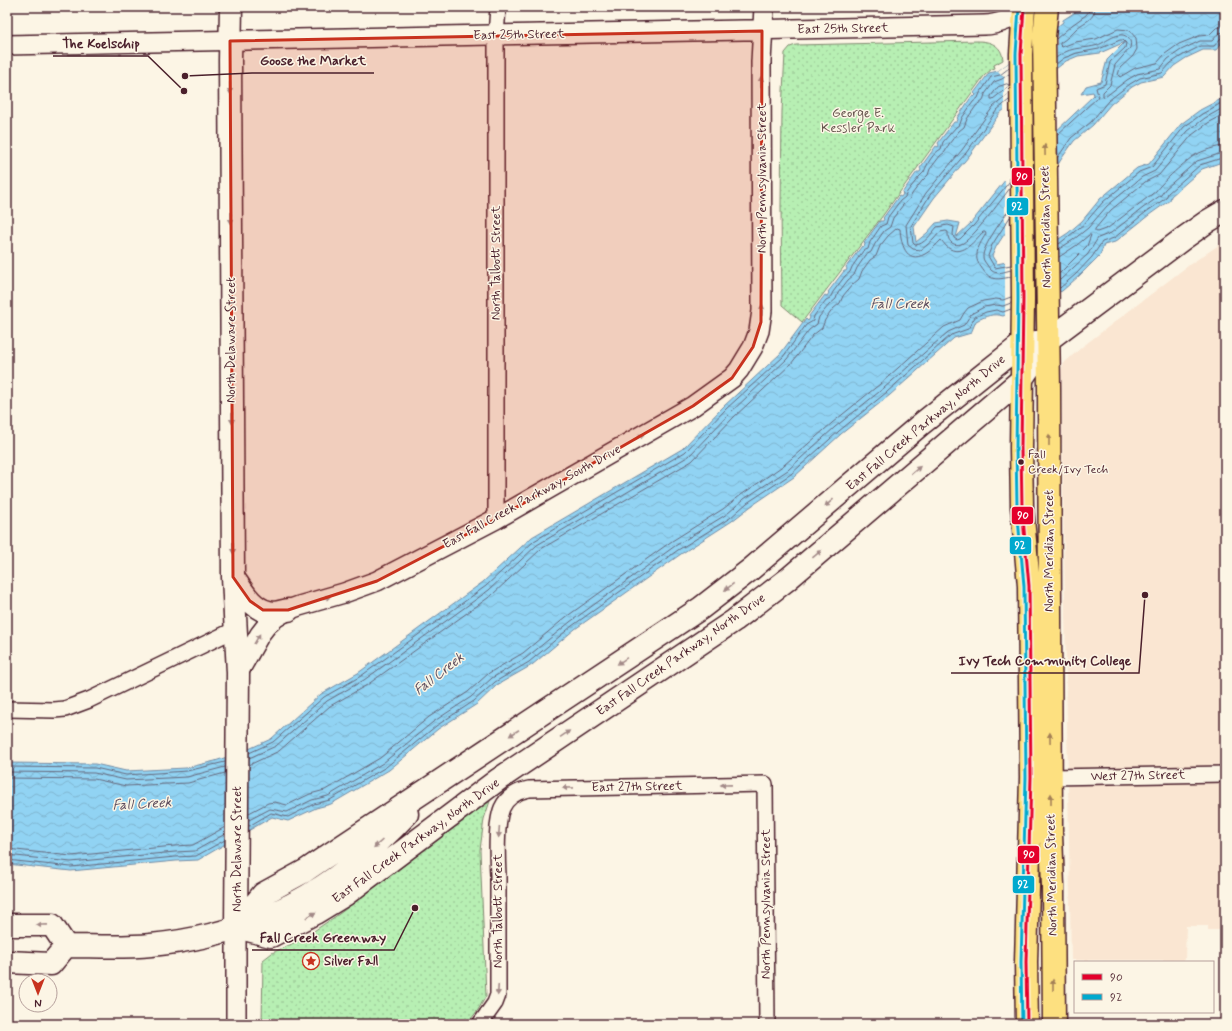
<svg xmlns="http://www.w3.org/2000/svg" width="1232" height="1031" font-family="Mynerve,sans-serif">
<style>
.built{fill:#fae6d2}
.park{fill:url(#park-dots);stroke:#80876f}
.water{fill:url(#water-waves);stroke:#758ba3;fill-rule:evenodd}
.pier{fill:#fcf5e5}
.lines{fill:none;stroke-linecap:round;stroke-linejoin:round}
.shore{stroke:#66677b;stroke-width:1}
.minor-casing{stroke:#4a1f2b;stroke-width:18}
.tertiary-casing{stroke:#4a1f2b;stroke-width:22}
.secondary-casing{stroke:#4a1f2b;stroke-width:25}
.primary-casing{stroke:#4a1f2b;stroke-width:25}
.minor{stroke:#fcf5e5;stroke-width:15}
.tertiary{stroke:#fcf5e5;stroke-width:19}
.secondary{stroke:#fcf5e5;stroke-width:22}
.primary{stroke:#fde080;stroke-width:22}
.bus-1-casing{stroke:#fcf5e5;stroke-width:6}
.bus-2-casing{stroke:#fcf5e5;stroke-width:6}
.bus-1{stroke:#e4002b;stroke-width:3}
.bus-2{stroke:#00a9ce;stroke-width:3}
.oneway{fill:#a38a88}
.oneway2{fill:#a48056}
.marked{fill:#c8321e;fill-opacity:0.2;stroke:#c8321e;stroke-width:3;stroke-linejoin:round}
.bus-dot{fill:#4a1f2b;stroke:#fcf5e5;stroke-width:1.5}
.labels{text-anchor:middle;dominant-baseline:central;stroke-width:3;stroke-linejoin:round;paint-order:stroke}
.bus-label{font-size:12px;fill:#4a1f2b;stroke:#fcf5e5;text-anchor:start}
.street-label{font-size:13px;fill:#4a1f2b;stroke:#fcf5e5}
.park-label{font-size:13px;fill:#65534d;stroke:#fcf5e5}
.poi-label{font-size:13px;font-weight:bold;fill:#4a1f2b;stroke:#fcf5e5;text-anchor:start}
.water-label{font-size:14px;font-style:italic;fill:#5c4c5d;stroke:#fcf5e5}
.leader{fill:none;stroke:#4a1f2b;stroke-width:1.5}
.callout-dot{fill:#4a1f2b;stroke:#fcf5e5;stroke-width:1.5}
.callout-label{font-size:14px;text-anchor:middle;font-weight:bold;fill:#4a1f2b;stroke:#fcf5e5;stroke-width:3;stroke-linejoin:round;paint-order:stroke}
.line-badge{stroke:#fcf5e5;stroke-width:1.5}
.badge-label{font-size:11px;text-anchor:middle;font-weight:bold;fill:#fff}
</style>
<defs>
<pattern id="park-dots" width="8" height="8" patternUnits="userSpaceOnUse"><rect width="8" height="8" fill="#b7efb3"/><path d="M2 2h.1M6 6h.1" fill="none" stroke="#9fcc9a" stroke-width="1.8" stroke-linecap="round"/></pattern>
<pattern id="water-waves" width="16" height="10" patternUnits="userSpaceOnUse"><rect width="16" height="10" fill="#91d3f3"/><path d="M0 5q4-4 8 0t8 0" fill="none" stroke="#7fb5d0"/></pattern>
</defs>
<rect width="100%" height="100%" fill="#fcf5e5"/>
<filter id="ink" filterUnits="userSpaceOnUse"><feTurbulence type="fractalNoise" baseFrequency=".025" numOctaves="2"/><feDisplacementMap in="SourceGraphic" scale="8" xChannelSelector="R" yChannelSelector="G"/><feConvolveMatrix kernelMatrix="1 2 1 2 8 2 1 2 1" color-interpolation-filters="sRGB"/></filter>
<g filter="url(#ink)">
<!-- built -->
<path class="built" d="M1225 241V1024L1221 930H1208V926H1186L1185 960H1071L1061 369 1064 363 1082 347 1189 265Z"/>
<!-- park -->
<path class="park" d="M977 41C990 41 1002 45 1003 60L994 65 995 68 992 69 984 76 881 218 802 322 782 305 781 206 782 111 785 53 790 47 796 45Z
M490 801 484 819 480 850 486 996 478 1010 467 1024H262L263 960 272 953 302 939 339 914Z"/>
<!-- water -->
<path class="water" d="M1083 7H1225V39L1216 50H1203L1186 58 1174 66 1164 77 1141 82 1132 87 1111 104 1093 125 1074 141 1062 158 1046 184 1009 227 996 247 992 256 997 264 1011 261 1045 248 1068 233 1082 221 1100 199 1137 168 1149 164 1181 124 1200 110 1225 97V161L1202 169 1171 196 1170 200 1149 215 1115 242 1104 245 1100 255 1079 276 1062 291 1003 316C993 313 986 316 976 321L971 333 954 338 890 395 841 434 794 477 750 507 732 521 681 554 575 629 532 665 497 685 477 704 438 729 389 770 331 804 316 808 288 821 272 817 198 860 176 861 71 871 7 864V763L95 764 126 771 186 768 215 761 242 752 271 739 321 694 358 673 483 582 532 537 682 449 724 406 780 354 806 319 808 321 810 318 809 316 825 295 827 296 829 293 828 292 844 271H846L847 269 846 267 862 246 864 247 865 244 864 243 880 221H883L884 219 883 218 899 196 901 197 903 194 902 193 917 172H920L921 170 920 168 936 146 938 147 939 145 938 143 954 122H957L958 119 957 118 972 96 974 97 976 95 974 93 989 73 998 71 1057 27 1063 22V20ZM1125 42 1107 60 1101 82 1086 86 1081 94 1093 92 1094 95 1006 179 971 223 956 237 960 223 948 221 936 223 927 233 916 242 914 227 934 198 969 156 1000 113 1066 61 1078 56 1100 53Z"/>
<!-- pier -->
<path class="pier" d="M1057 27V71L1004 112V77L998 71Z
M1058 127V167L1047 185 1022 211 1005 236V178Z
M1059 236 1060 291 1050 298 1005 318V260L1044 246Z"/>
<g class="lines">
<!-- shore -->
<path class="shore" d="M1095 7C1095 20 1085 21 1077 28 1072 33 1067 39 1060 43V45L1062 47 1075 42 1096 39 1118 29 1129 30 1136 38 1137 49 1133 56 1120 68 1118 75 1120 77 1135 68 1157 63 1165 54 1179 44 1199 36 1209 35 1216 28 1225 26
M1056 39 1072 25 1086 15 1089 11V7
M1056 58C1072 45 1082 50 1098 45 1106 42 1119 30 1127 37 1131 40 1131 44 1130 48L1115 65 1110 85 1103 92V96L1105 97 1127 80 1137 74 1160 69 1168 59 1181 50 1200 41H1212L1219 33 1225 32
M1056 64 1064 58 1077 53 1099 49 1120 40H1123L1126 43 1125 48 1110 62 1105 84 1096 88 1098 95 1097 98 1057 135
M1007 84 1009 85 1008 87 993 99H991V96L998 87Z
M1009 94 993 107 962 150 926 193 906 225 908 245 913 249 921 250 933 240 940 232 946 231 948 232C948 236 948 240 952 243 955 245 958 245 961 244 971 241 1002 199 1010 188
M1009 100 997 110 966 153 930 195 911 226 913 243 915 245C924 245 932 233 937 227L948 225 954 227 953 234 954 238 957 240 960 239 974 225 1010 181
M1225 114 1208 123 1192 135 1159 175 1145 182 1111 210 1095 229V231L1097 232 1108 228 1156 191C1161 183 1187 160 1195 155 1203 151 1216 146 1225 146
M1058 157 1071 138 1091 122 1108 101 1130 84 1140 78 1162 73 1171 63 1183 55 1201 46H1214L1221 38 1225 37
M1010 208C1004 218 982 246 983 257 983 260 985 262 987 265 994 276 999 273 1011 270
M1010 217 992 245 988 256 995 268 1011 265
M1059 244 1084 224 1103 202 1139 172 1152 167 1184 127 1202 114 1225 101
M1059 249 1073 240 1088 228 1107 206 1142 177 1155 171 1188 131 1205 118 1225 107
M1059 257 1077 245 1089 235H1091L1087 246 1059 274
M1059 281 1088 254 1098 238 1111 233 1143 208 1161 195 1165 189 1197 161 1225 152
M1060 288 1076 274 1092 257 1102 242 1114 238 1146 212 1166 198 1168 193 1200 165 1225 157
M249 753 273 742 324 697 361 676 486 586 534 541 685 452 726 409 783 357 806 325 813 321 814 316 826 300 830 298 833 292 845 276 850 272 852 267 863 251 868 249 870 242 881 226 886 224 888 217 900 201 905 197 907 192 919 177 924 172C927 164 933 153 941 149L943 142 956 127 960 124 962 118 973 102 978 98 980 93 991 77 1000 75 1009 68
M249 758 276 746 327 701 364 680 489 590 537 545 689 456 730 413 787 359 809 330 817 324 819 317 829 305 836 299 838 293 848 280 854 275 857 268 866 255 871 252 875 244 884 231 890 227 893 218 903 205 909 200 912 194 922 181 928 175 930 169 940 156 945 152 949 144 959 131 964 127 967 119 976 106 983 101 985 94 994 82 1002 79 1009 74
M249 765 279 751 330 706 367 685 492 595 541 549 692 461 734 417 791 364 813 335 822 328 825 320 833 309 840 303 843 296 852 285 859 279 862 271 870 260 876 256 880 246 888 236 897 228 900 229C901 242 905 265 925 254 931 251 936 245 941 240 944 243 946 247 950 249 964 256 975 240 983 232H985L986 234C982 240 977 248 977 255 976 259 978 263 981 267 990 281 995 280 1011 277
M7 767 95 768 126 775 187 771 225 762
M7 772 94 773 126 780 187 777 225 767
M7 778 94 779 126 786 188 783 225 773
M249 813 268 803 275 802 287 805 310 794 325 790 380 758 429 717 468 692 489 673 523 653 566 617 672 541 723 509 741 495 784 465 832 423 880 384 944 327 960 320 964 313 968 308 983 301 996 299 1003 300 1011 297
M249 820 270 809 287 812 312 800 328 796 383 763 433 722 471 697 492 678 526 658 570 622 675 546 727 514 744 499 788 470 835 427 884 388 948 332 964 325 971 314 984 307 996 305 1003 306 1011 303
M249 826 271 813 288 817 314 804 330 800 386 767 436 726 474 701 495 682 529 662 572 626 678 550 730 518 747 503 791 474 839 431 887 392 951 335 968 329 975 317 986 312 996 310 1003 312 1011 309
M7 849 71 856 174 846 193 845 225 827
M7 855 71 862 175 852 195 851 225 834
M7 860 71 867 175 857 196 856 225 840"/>
<!-- minor casing -->
<g class="minor-casing">
<path id="minor" d="M496 519V36L498 7
M7 709 54 710 65 709 89 700 236 629
M1051 777 1225 774
M480 1024 495 1003 498 995C498 955 498 915 498 875 497 858 496 822 502 808 507 797 518 791 529 789L765 784 767 1024"/>
</g>
<!-- tertiary casing -->
<g class="tertiary-casing">
<path id="tertiary" d="M7 45 984 25C999 25 1016 17 1027 7
M238 673 260 634 267 625 275 618 288 610 299 606 344 593 377 581 496 519 693 406 732 378 739 370 753 347 759 331 762 311 761 62 764 7
M236 1024V927"/>
</g>
<!-- secondary casing -->
<g class="secondary-casing">
<path id="secondary" d="M231 7 230 60 233 577 238 673 236 927
M233 577C242 590 252 609 269 612 275 614 282 611 288 610
M7 925H52L66 946
M236 927 271 936 315 913 346 894 499 779 735 620 788 579 1021 380 1048 340 1184 238 1208 221 1225 211
M236 927 263 894 305 871 330 854 701 608 750 570 920 425 989 370 1022 344 1037 342
M66 946C94 946 123 948 151 945 256 935 336 890 407 814
M7 962 51 964 66 946"/>
</g>
<!-- primary casing -->
<g class="primary-casing">
<path id="primary" d="M1024 7 1021 54 1023 299 1021 448 1022 507 1029 586 1031 777 1026 962 1027 1024
M1047 7 1044 37 1049 388 1051 834 1053 886 1054 1024"/>
</g>
<!-- minor -->
<use href="#minor" class="minor"/>
<!-- tertiary -->
<use href="#tertiary" class="tertiary"/>
<!-- secondary -->
<use href="#secondary" class="secondary"/>
<!-- primary -->
<use href="#primary" class="primary"/>
<!-- bus-1 casing -->
<g class="bus-1-casing">
<path id="bus-1" d="M1024 7 1021 54 1023 299 1021 448 1022 507 1029 586 1031 777 1026 962 1027 1024"/>
</g>
<!-- bus-2 casing -->
<g class="bus-2-casing">
<path id="bus-2" d="M1019 7 1016 54 1018 299 1016 448 1017 507 1024 586 1026 777 1021 962 1022 1024"/>
</g>
<!-- bus-1 -->
<use href="#bus-1" class="bus-1"/>
<!-- bus-2 -->
<use href="#bus-2" class="bus-2"/>
</g>
<!-- one-way arrows -->
<defs><path id="oneway-solid" d="M-6-.8H1V-3.2L6.5 0L1 3.2V.8H-6Z"/></defs>
<g class="oneway">
<use href="#oneway-solid" transform="translate(761 82) rotate(-91)"/>
<use href="#oneway-solid" transform="translate(230 88) rotate(90)"/>
<use href="#oneway-solid" transform="translate(231 218) rotate(90)"/>
<use href="#oneway-solid" transform="translate(762 310) rotate(-87)"/>
<use href="#oneway-solid" transform="translate(232 418) rotate(90)"/>
<use href="#oneway-solid" transform="translate(639 437) rotate(-29)"/>
<use href="#oneway-solid" transform="translate(916 470) rotate(-40)"/>
<use href="#oneway-solid" transform="translate(829 503) rotate(139)"/>
<use href="#oneway-solid" transform="translate(233 548) rotate(89)"/>
<use href="#oneway-solid" transform="translate(817 554) rotate(-40)"/>
<use href="#oneway-solid" transform="translate(729 587) rotate(142)"/>
<use href="#oneway-solid" transform="translate(325 598) rotate(-16)"/>
<use href="#oneway-solid" transform="translate(257 639) rotate(-60)"/>
<use href="#oneway-solid" transform="translate(622 661) rotate(146)"/>
<use href="#oneway-solid" transform="translate(514 733) rotate(147)"/>
<use href="#oneway-solid" transform="translate(565 734) rotate(-34)"/>
<use href="#oneway-solid" transform="translate(726 785) rotate(179)"/>
<use href="#oneway-solid" transform="translate(568 788) rotate(179)"/>
<use href="#oneway-solid" transform="translate(499 832) rotate(94)"/>
<use href="#oneway-solid" transform="translate(378 844) rotate(138)"/>
<use href="#oneway-solid" transform="translate(311 915) rotate(-29)"/>
<use href="#oneway-solid" transform="translate(42 925) rotate(179)"/>
<use href="#oneway-solid" transform="translate(498 990) rotate(93)"/>
</g>
<g class="oneway2">
<use href="#oneway-solid" transform="translate(1045 150) rotate(-91)"/>
<use href="#oneway-solid" transform="translate(1049 440) rotate(-90)"/>
<use href="#oneway-solid" transform="translate(1050 738) rotate(-91)"/>
<use href="#oneway-solid" transform="translate(1051 799) rotate(-90)"/>
<use href="#oneway-solid" transform="translate(1053 985) rotate(-90)"/>
</g>
</g>
<!-- marked area -->
<path class="marked" d="M762 31 761 322 753 347 732 378 693 406 649 431 496 519 377 581 288 610H263L250 601 233 577 230 41Z"/>
<!-- icons -->
<defs>
<g id="sight-ring" transform="scale(0.9)"><circle r="9.5" fill="#fcf5e5" stroke="#c8321e" stroke-width="1.5"/><path d="M0-6L1.8-2.2L6-1.7L2.9 1.2L3.7 5.4L0 3.3L-3.7 5.4L-2.9 1.2L-6-1.7L-1.8-2.2Z" fill="#c8321e"/></g>
</defs>
<g fill-rule="evenodd">
<use href="#sight-ring" x="311" y="961"/>
</g>
<!-- markers -->
<circle class="bus-dot" cx="1021" cy="462" r="3.5"/>
<g class="labels">
<!-- bus labels -->
<g class="bus-label">
<text x="1028" y="455">Fall<tspan x="1028" dy="15">Creek/Ivy Tech</tspan></text>
</g>
<!-- street labels -->
<g class="street-label">
<text transform="translate(843 29) rotate(-1)">East 25th Street</text>
<text transform="translate(519 35) rotate(-1)">East 25th Street</text>
<text transform="translate(762 178) rotate(-90)">North Pennsylvania Street</text>
<text transform="translate(1046 227) rotate(-91)">North Meridian Street</text>
<text transform="translate(496 263) rotate(-90)">North Talbott Street</text>
<text transform="translate(231 340) rotate(-90)">North Delaware Street</text>
<text transform="translate(926 423) rotate(-40)">East Fall Creek Parkway, North Drive</text>
<text transform="translate(532 497) rotate(-29)">East Fall Creek Parkway, South Drive</text>
<text transform="translate(1049 551) rotate(-90)">North Meridian Street</text>
<text transform="translate(681 655) rotate(-35)">East Fall Creek Parkway, North Drive</text>
<text transform="translate(1138 776) rotate(-1)">West 27th Street</text>
<text transform="translate(637 787) rotate(-1)">East 27th Street</text>
<text transform="translate(416 841) rotate(-36)">East Fall Creek Parkway, North Drive</text>
<text transform="translate(237 849) rotate(-90)">North Delaware Street</text>
<text transform="translate(1052 875) rotate(-91)">North Meridian Street</text>
<text transform="translate(766 904) rotate(-90)">North Pennsylvania Street</text>
<text transform="translate(498 911) rotate(-90)">North Talbott Street</text>
</g>
<!-- park labels -->
<g class="park-label">
<text x="858" y="113">George E.<tspan x="858" dy="15">Kessler Park</tspan></text>
</g>
<!-- poi labels -->
<g class="poi-label">
<text x="324" y="961">Silver Fall</text>
</g>
<!-- water labels -->
<g class="water-label">
<text x="900" y="304">Fall Creek</text>
<text transform="translate(439 674) rotate(-38)">Fall Creek</text>
<text transform="translate(142 804) rotate(-3)">Fall Creek</text>
</g>
</g>
<!-- callouts -->
<path class="leader" d="M184 91L148 56H53M185 76L252 73H374M1145 595L1139 673H951M415 908L394 950H252"/>
<g class="callout-dot">
<circle cx="184" cy="91" r="4"/>
<circle cx="185" cy="76" r="4"/>
<circle cx="1145" cy="595" r="4"/>
<circle cx="415" cy="908" r="4"/>
</g>
<g class="callout-label">
<text x="101" y="48">The Koelschip</text>
<text x="313" y="65">Goose the Market</text>
<text x="1045" y="665">Ivy Tech Community College</text>
<text x="323" y="942">Fall Creek Greenway</text>
</g>
<g class="line-badge">
<rect x="1011" y="167" width="22" height="19" rx="4" fill="#e4002b"/>
<rect x="1006" y="197" width="23" height="19" rx="4" fill="#00a9ce"/>
<rect x="1011" y="506" width="23" height="19" rx="4" fill="#e4002b"/>
<rect x="1009" y="536" width="23" height="19" rx="4" fill="#00a9ce"/>
<rect x="1017" y="845" width="23" height="19" rx="4" fill="#e4002b"/>
<rect x="1012" y="875" width="23" height="19" rx="4" fill="#00a9ce"/>
</g>
<g class="badge-label">
<text x="1022" y="180">90</text>
<text x="1017" y="210">92</text>
<text x="1023" y="519">90</text>
<text x="1020" y="549">92</text>
<text x="1029" y="858">90</text>
<text x="1023" y="888">92</text>
</g>
<!-- margin -->
<rect width="1232" height="1031" fill="none" stroke="#fcf5e5" stroke-width="24"/>
<rect x="12" y="12" width="1208" height="1007" fill="none" stroke="#4a1f2b" stroke-width="1.5" filter="url(#ink)"/>
<!-- legend -->
<rect x="1074" y="961" width="140" height="52" fill="#fcf5e5" stroke="#b59f9b"/>
<rect x="1082" y="974" width="20" height="6" fill="#e4002b" stroke="#b59f9b"/>
<text x="1110" y="981" font-size="12" fill="#4a1f2b">90</text>
<rect x="1082" y="994" width="20" height="6" fill="#00a9ce" stroke="#b59f9b"/>
<text x="1110" y="1001" font-size="12" fill="#4a1f2b">92</text>
<!-- north arrow -->
<g transform="translate(38 993) rotate(180)"><circle r="19" fill="#fcf5e5" stroke="#b59f9b"/>
<path d="M0-3L7 15L0 10L-7 15Z" fill="#c8321e"/>
<text y="-6" font-size="11" font-weight="bold" text-anchor="middle" fill="#4a1f2b">N</text>
</g>
</svg>
